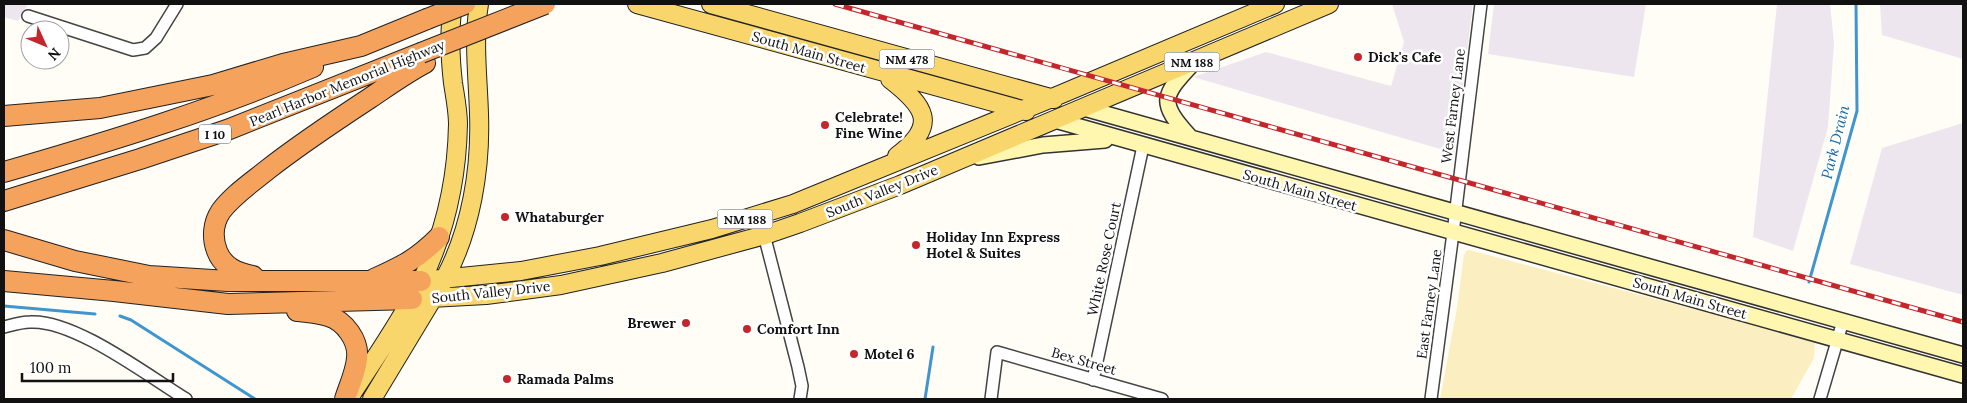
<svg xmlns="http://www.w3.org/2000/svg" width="1967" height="403" font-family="Lora,serif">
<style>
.industrial{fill:#eee6ef}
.sand{fill:#fbeec1}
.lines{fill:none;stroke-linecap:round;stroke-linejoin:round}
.stream{stroke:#3f96cf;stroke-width:3}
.minor-casing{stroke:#444;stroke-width:14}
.secondary-casing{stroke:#333;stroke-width:18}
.primary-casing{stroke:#222;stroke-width:20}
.motorway-casing{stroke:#222;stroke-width:22}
.minor{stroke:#fff;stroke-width:11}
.secondary{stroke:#fff6b0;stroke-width:15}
.primary{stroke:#f9d66b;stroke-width:18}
.motorway{stroke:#f5a25d;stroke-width:20}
.rail-casing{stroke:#c4262e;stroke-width:5}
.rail{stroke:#fff;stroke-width:3;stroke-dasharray:9;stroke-linecap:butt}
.motorway-bridge-casing{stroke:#222;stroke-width:22;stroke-linecap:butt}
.motorway-bridge{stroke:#f5a25d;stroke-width:20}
.poi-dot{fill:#c4262e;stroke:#fff;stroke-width:2}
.labels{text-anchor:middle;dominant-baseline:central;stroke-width:5;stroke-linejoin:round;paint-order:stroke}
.shield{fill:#fff;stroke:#585858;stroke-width:1}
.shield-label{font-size:12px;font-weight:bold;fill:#111}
.street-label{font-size:14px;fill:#111;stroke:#fff}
.poi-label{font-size:14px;font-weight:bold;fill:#111;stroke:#fff;text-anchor:start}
.water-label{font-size:15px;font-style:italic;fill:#1768a6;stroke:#fff}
</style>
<rect width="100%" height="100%" fill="#fffdf5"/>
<!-- industrial -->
<path class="industrial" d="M4 4H28L18 21 4 17Z
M1392 4H1473L1454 153 1193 77 1266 52 1391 86 1404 42Z
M1494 4H1646L1634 77 1488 54Z
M1777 4H1830L1834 43 1828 127 1793 251 1753 237Z
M1880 4H1963V59L1882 35Z
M1963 123V295L1850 264 1882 148Z"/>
<!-- sand -->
<path class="sand" d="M1469 250 1763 327 1815 343 1814 358 1791 399H1440L1457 308 1464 255 1466 251Z"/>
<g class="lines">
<!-- stream -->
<path class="stream" d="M1809 282 1857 111 1856 4
M4 306 95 314
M120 316 131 320 255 399
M925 399 933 347"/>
<!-- minor casing -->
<g class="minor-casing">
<path id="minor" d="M28 16 133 50 145 48 156 38 177 4
M759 215 798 367 802 386 800 399
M4 327C12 325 21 322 30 322 74 319 148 376 186 399
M1093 380 1143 146
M991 399 997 352 1162 399
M1431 399 1453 233 1481 4
M1820 399 1843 321"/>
</g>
<!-- secondary casing -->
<g class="secondary-casing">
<path id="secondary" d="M1084 108 1963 355
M1055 120 1963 375
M1190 137C1158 102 1162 96 1193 63
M979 157 1043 145 1105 140"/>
</g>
<!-- primary casing -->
<g class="primary-casing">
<path id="primary" d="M637 4 1026 111
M711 4 1054 99
M890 79C925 106 939 125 897 156
M421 281 521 271 600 256 712 229 793 204 1052 98 1275 4
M412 299 486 295 561 285 662 263 765 235 800 223 900 185 1329 4
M351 395C375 358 401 321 421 282 445 233 457 178 458 124 458 111 455 96 453 83 450 57 449 30 453 4
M372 399 445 278C471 229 481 169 479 114 478 78 473 40 479 4"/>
</g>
<!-- motorway casing -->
<g class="motorway-casing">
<path id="motorway" d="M4 116 100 108 213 85 283 64 361 46 427 19
M4 172C108 142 213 110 313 67
M4 201 140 159 227 130 421 53
M4 240 75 261 149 276 228 281H421
M253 276C237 273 223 267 217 251 212 238 213 223 221 211 233 195 251 183 267 170 300 144 335 121 370 98 388 86 406 73 425 63
M374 279C403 266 417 259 439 237
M4 281 114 291 228 304 412 299
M297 311C307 312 318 313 328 316 345 321 359 341 357 358 356 372 349 386 345 399"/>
</g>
<!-- minor -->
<use href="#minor" class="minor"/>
<!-- secondary -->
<use href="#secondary" class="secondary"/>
<!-- primary -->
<use href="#primary" class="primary"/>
<!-- motorway -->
<use href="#motorway" class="motorway"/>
<!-- rail casing -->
<g class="rail-casing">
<path id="rail" d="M835 4 1963 322"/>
</g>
<!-- rail -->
<use href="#rail" class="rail"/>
<!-- motorway-bridge casing -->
<g class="motorway-bridge-casing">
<path id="motorway-bridge" d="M427 19 465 4
M421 53 545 4"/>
</g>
<!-- motorway-bridge -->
<use href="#motorway-bridge" class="motorway-bridge"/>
</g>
<!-- markers -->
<g class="poi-dot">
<circle cx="1358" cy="57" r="5"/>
<circle cx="825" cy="125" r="5"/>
<circle cx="505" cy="217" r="5"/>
<circle cx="916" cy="245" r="5"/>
<circle cx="686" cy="323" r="5"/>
<circle cx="747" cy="329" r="5"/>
<circle cx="854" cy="354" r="5"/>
<circle cx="507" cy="379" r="5"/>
</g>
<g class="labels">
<!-- shield labels -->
<g class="shield">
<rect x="879.5" y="49.5" width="55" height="19" rx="4"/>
<rect x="1164.5" y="52.5" width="55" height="19" rx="4"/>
<rect x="199" y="124.5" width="32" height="19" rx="4"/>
<rect x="717.5" y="209.5" width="55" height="19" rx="4"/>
</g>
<g class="shield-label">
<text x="907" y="59">NM 478</text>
<text x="1192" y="62">NM 188</text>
<text x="215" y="134">I 10</text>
<text x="745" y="219">NM 188</text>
</g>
<!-- street labels -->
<g class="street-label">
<text transform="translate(809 52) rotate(16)">South Main Street</text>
<text transform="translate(347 83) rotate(-22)">Pearl Harbor Memorial Highway</text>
<text transform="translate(1453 106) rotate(-83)">West Farney Lane</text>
<text transform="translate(1300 190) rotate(16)">South Main Street</text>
<text transform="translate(882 191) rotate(-22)">South Valley Drive</text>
<text transform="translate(1104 259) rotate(-78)">White Rose Court</text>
<text transform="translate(491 292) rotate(-6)">South Valley Drive</text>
<text transform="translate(1690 298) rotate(16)">South Main Street</text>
<text transform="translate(1429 304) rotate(-82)">East Farney Lane</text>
<text transform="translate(1084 361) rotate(16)">Bex Street</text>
</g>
<!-- poi labels -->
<g class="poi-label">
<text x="1368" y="57">Dick's Cafe</text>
<text x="835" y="117">Celebrate!<tspan x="835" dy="16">Fine Wine</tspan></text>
<text x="515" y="217">Whataburger</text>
<text x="926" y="237">Holiday Inn Express<tspan x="926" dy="16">Hotel &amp; Suites</tspan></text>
<text x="676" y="323" text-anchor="end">Brewer</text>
<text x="757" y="329">Comfort Inn</text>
<text x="864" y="354">Motel 6</text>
<text x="517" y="379">Ramada Palms</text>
</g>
<!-- water labels -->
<g class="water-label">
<text transform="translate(1835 142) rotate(-76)">Park Drain</text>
</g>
</g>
<!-- border -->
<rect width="1967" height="403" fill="none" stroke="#111111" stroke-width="10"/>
<!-- north arrow -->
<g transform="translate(45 45) rotate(134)"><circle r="24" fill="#ffffff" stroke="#a0a0a0"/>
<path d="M0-4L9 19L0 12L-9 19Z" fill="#c4262e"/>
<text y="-8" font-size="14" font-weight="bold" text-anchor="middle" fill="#111111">N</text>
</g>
<!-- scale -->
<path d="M22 373v8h151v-8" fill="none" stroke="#111111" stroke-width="2.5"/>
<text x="30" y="373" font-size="15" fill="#111111" stroke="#ffffff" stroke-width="4" paint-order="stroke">100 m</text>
</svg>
